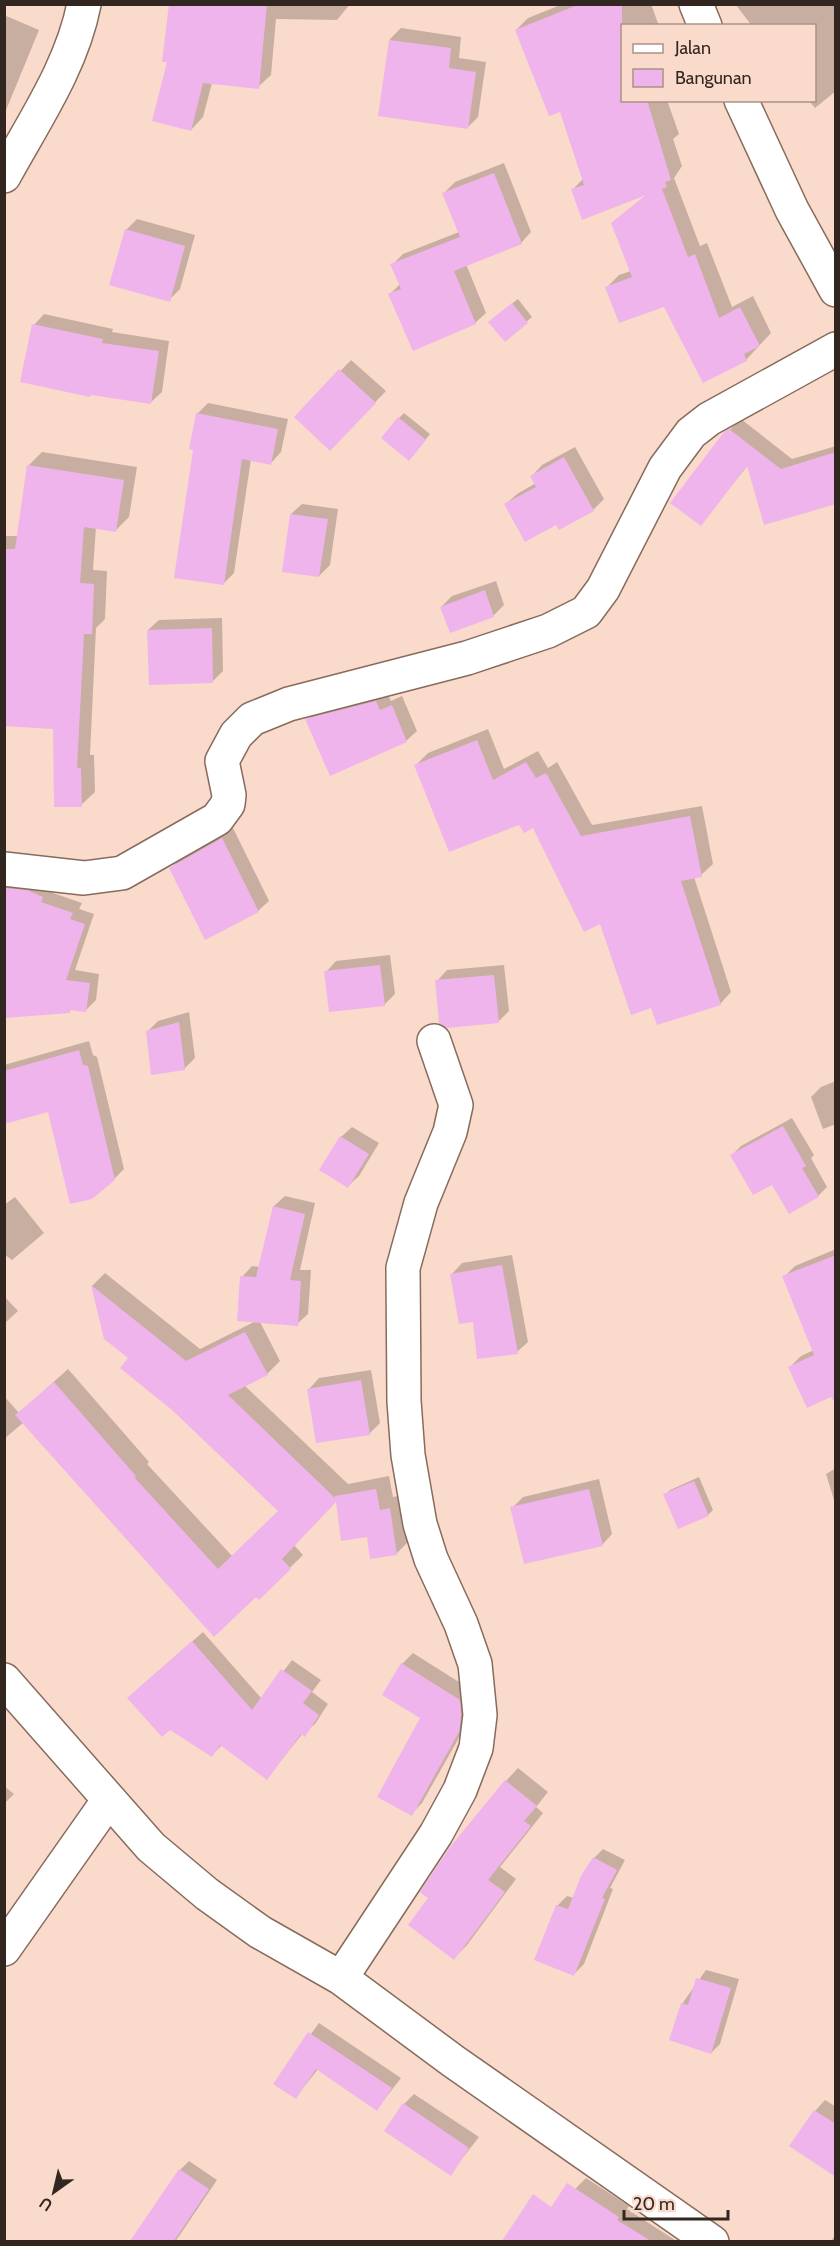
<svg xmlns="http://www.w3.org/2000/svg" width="840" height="2246" font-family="Cabin,sans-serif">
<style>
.shadow{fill:#0003}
.building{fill:#efb4ec}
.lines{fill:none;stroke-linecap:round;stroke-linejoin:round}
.minor-casing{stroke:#876b5c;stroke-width:36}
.minor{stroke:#fff;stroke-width:33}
</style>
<rect width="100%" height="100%" fill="#fadaca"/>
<!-- shadow -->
<path class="shadow" d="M170 4H350L337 20 276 19 271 75 258 87 212 83 203 117 191 130 169 61Z
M563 4H651L659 26H622V100H667L679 134 673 139 682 166 674 178 700 246 707 243 732 307 753 296 771 333 746 360 665 305 607 287 619 275 631 271 613 224 647 194 573 189 583 179 560 110 516 30 528 18Z
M836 4V91L815 108 808 100H814V26H752L736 5Z
M4 15 39 30 4 115Z
M401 28 461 37 459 58 486 62 478 117 467 128 380 114 390 39Z
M504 163 531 232 521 243 466 264 486 313 475 323 390 294 400 284 392 265 403 254 459 232 444 193 455 182Z
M137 219 195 235 180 289 169 300 126 230Z
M518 299 532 317 505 340 495 317Z
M44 314 113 329 112 332 169 341 162 392 151 402 34 325Z
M351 360 386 391 330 449 296 417Z
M208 403 288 419 281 452 271 463 251 459 234 573 223 584 195 449 197 414Z
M404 413 430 434 414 454 399 418Z
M741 419 792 459 836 446V503L748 465 701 524 726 433Z
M575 447 604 499 593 510 560 528 557 523 506 504 517 494 536 483 532 476 542 465Z
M42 452 137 467 129 517 116 530 96 527 93 570 107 571 105 619 96 628 90 755H94L95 792 81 805 54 727 4 725V536H18L28 466Z
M302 504 338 509 330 565 319 576 291 514Z
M496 581 504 605 494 615 451 631 441 607 452 596Z
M222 618 223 671 213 681 148 630 159 620Z
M386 691 391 701 402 696 417 731 406 741 307 720 317 709Z
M488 729 504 769 538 751 548 768 557 762 592 825 702 806 713 864 701 875 694 877 731 992 720 1004 652 1006 600 922 533 826 520 823 416 765 428 753Z
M233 828 269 901 258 911 171 868 181 858Z
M13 878 51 887 50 892 82 903 79 909 94 914 75 970 99 974 96 1000 86 1010 72 1008 69 1012 4 1016V887Z
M390 955 395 994 384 1005 326 972 336 961Z
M504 965 509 1011 498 1022 437 981 447 970Z
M189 1012 195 1058 184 1069 147 1032 158 1021Z
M89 1041 93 1055 97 1057 124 1169 114 1179 49 1110 4 1123V1065Z
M836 1081V1124L823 1129 811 1097 821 1087Z
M792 1118 814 1155 811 1158 827 1187 818 1196 772 1183 732 1155 741 1146Z
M352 1127 379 1143 359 1176 348 1186 341 1137Z
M285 1196 315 1203 300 1270H311L308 1314 297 1324 260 1322 280 1361 267 1374 244 1385 348 1484 389 1476 393 1497 403 1495 410 1540 396 1554 368 1535 337 1500 294 1545 303 1555 259 1598 256 1595 214 1634 24 1422 4 1439V1396L19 1413 68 1369 149 1462 147 1464 233 1557 280 1511 130 1358 105 1338 92 1286 105 1273 200 1349 256 1321 242 1277 252 1266 260 1267 274 1206Z
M15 1197 44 1233 12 1260 4 1254V1205Z
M836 1249V1394L790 1367 801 1356 814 1350 784 1277 795 1266Z
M512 1255 528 1342 517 1352 452 1274 462 1263Z
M4 1296 18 1311 4 1324Z
M371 1370 380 1423 369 1434 309 1389 319 1378Z
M836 1468V1500H834L826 1474Z
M699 1477 713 1510 708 1515 665 1495 670 1490Z
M599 1479 612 1534 602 1545 512 1508 523 1497Z
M203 1632 262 1699 292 1660 321 1680 312 1692 328 1704 315 1724 303 1733 267 1778 222 1745 212 1755 139 1688Z
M413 1653 470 1689 469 1720 422 1803 411 1814 422 1718 402 1664Z
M518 1768 548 1792 536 1807 543 1813 500 1867 516 1879 467 1945 454 1958 506 1781Z
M4 1786 14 1794 4 1804Z
M603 1849 625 1860 610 1888 613 1889 584 1964 574 1974 557 1906 567 1896 574 1898 594 1858Z
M706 1970 739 1979 720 2044 711 2053 682 2004Z
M319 2023 401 2078 377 2109 318 2069 296 2097 275 2083Z
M414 2094 479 2137 450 2174 404 2104Z
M825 2100 836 2107V2167L815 2111Z
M189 2161 217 2180 175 2242H132L180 2170Z
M586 2178 629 2206 627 2209 678 2242H560L548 2233 576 2188Z
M836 2234V2242H832L831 2241Z"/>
<!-- building -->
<path class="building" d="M169 4H267L259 89 203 83 191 131 152 121 167 62H162Z
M580 4H622V100H647L671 180 665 182 667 187 662 189 688 257 695 254 719 318 740 307 760 346 744 354 747 361 703 383 664 307 619 323 605 287 632 277 611 223 646 195 582 220 571 189 584 185 560 112 549 116 515 30Z
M389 40 451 48 449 68 476 72 468 129 378 116Z
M494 173 522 244 454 271 476 324 413 351 388 294 401 289 390 264 460 237 442 193Z
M125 229 185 246 170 302 109 285Z
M512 303 528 323 505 342 488 322Z
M32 324 103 339 102 343 159 351 151 404 91 395 90 397 20 382Z
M339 369 376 403 330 451 294 417Z
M196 413 278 429 271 465 242 459 224 585 174 578 193 450 189 449Z
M398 417 426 440 409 461 381 438Z
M729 429 781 469 836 452V504L764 525 747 466 701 526 670 503 724 432Z
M564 457 594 511 559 530 556 525 525 542 504 504 536 487 530 476Z
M27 465 124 480 116 532 84 527 80 583 94 584 92 634H84L77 768H81L82 807H54L53 729 4 726V549H15Z
M290 514 328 519 319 577 282 572Z
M485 590 494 617 450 633 440 607Z
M212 628 213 683 149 685 147 630Z
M376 701 380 710 392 705 407 742 330 776 305 719Z
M477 740 493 780 526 762 536 778 546 773 581 836 690 816 702 877 681 881 721 1005 657 1025 651 1008 631 1015 600 924 584 932 533 828 524 833 519 825 449 852 414 765Z
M222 838 259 912 205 940 169 868Z
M4 888 27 890 43 897 41 902 73 913 70 919 85 924 66 980 90 983 86 1012 69 1010 70 1013 4 1018Z
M380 965 385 1006 329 1012 324 971Z
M494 975 499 1023 447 1028 439 1023 435 980Z
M179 1022 185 1070 151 1075 146 1031Z
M79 1050 83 1065 88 1066 115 1180 92 1199 70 1204 48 1112 4 1124V1071Z
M783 1126 806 1166 802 1168 819 1197 789 1214 772 1185 753 1195 730 1155Z
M340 1136 369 1154 348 1188 319 1170Z
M273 1206 305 1214 290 1280 301 1281 298 1326 237 1321 240 1276 256 1277Z
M836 1255V1404L831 1397 807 1408 788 1367 814 1355 782 1276Z
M502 1265 518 1354 477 1359 473 1322 459 1324 450 1274Z
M91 1285 186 1361 245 1332 268 1375 228 1395 335 1498V1496L376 1489 380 1510 390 1508 397 1555 370 1559 367 1537 341 1541 336 1502 282 1559 291 1569 259 1600 256 1597 214 1637 15 1415 54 1382 136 1476 135 1478 218 1569 278 1511 172 1410 120 1368 128 1358 104 1339Z
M361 1380 370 1435 316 1443 307 1389Z
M694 1481 709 1516 678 1529 663 1494Z
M589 1489 603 1546 524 1564 510 1507Z
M192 1641 252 1710 281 1669 312 1691 303 1703 319 1715 305 1737 301 1734 267 1780 220 1745 212 1757 170 1730 162 1737 127 1698Z
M401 1663 460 1700 461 1715 459 1732 412 1816 377 1797 420 1718 382 1695Z
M505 1780 537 1806 524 1821 531 1826 488 1880 505 1892 454 1960 408 1925 428 1898 420 1892 450 1847Z
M593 1857 617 1870 602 1898 605 1899 574 1976 534 1960 556 1905 568 1909 581 1876Z
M696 1978 731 1988 711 2054 669 2040 681 2003 688 2005Z
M308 2032 392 2088 377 2111 316 2069 296 2099 273 2084Z
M403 2103 469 2148 451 2176 384 2131Z
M814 2110 836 2124V2177L789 2146Z
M179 2169 209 2189 174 2241H130Z
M567 2183 619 2217 617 2220 651 2241H502L533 2194 551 2207Z"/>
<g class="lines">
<!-- minor casing -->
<g class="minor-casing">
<path id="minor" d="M696 4 705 26
M741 100 792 210 836 290
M4 176C34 121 72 66 84 4
M4 869 84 878 122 873 217 819 228 804 229 795 222 761 236 735 252 719 289 704 467 658 548 631 586 612 603 589 665 468 691 433 709 419 836 349
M4 1680 151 1847 207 1894 260 1932 341 1978 453 2061 712 2242
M4 1949 108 1801
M341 1978 436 1834 460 1790 476 1748 480 1715 475 1664 461 1624 431 1559 420 1524 408 1455 404 1401 403 1268 421 1203 450 1132 456 1105 434 1041"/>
</g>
<!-- minor -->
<use href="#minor" class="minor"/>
</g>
<!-- border -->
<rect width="840" height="2246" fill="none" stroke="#322620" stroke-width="12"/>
<!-- legend -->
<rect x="621" y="24" width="195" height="78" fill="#fadaca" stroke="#aa9286" stroke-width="1.5"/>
<rect x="633" y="44" width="30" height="9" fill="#ffffff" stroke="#aa9286" stroke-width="1.5"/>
<text x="675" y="54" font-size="18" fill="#322620">Jalan</text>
<rect x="633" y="69" width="30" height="18" fill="#efb4ec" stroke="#aa9286" stroke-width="1.5"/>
<text x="675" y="84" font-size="18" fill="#322620">Bangunan</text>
<!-- north arrow -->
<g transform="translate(54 2192) rotate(214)" stroke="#fadaca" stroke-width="4.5" paint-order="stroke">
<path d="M0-4.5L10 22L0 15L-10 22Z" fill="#322620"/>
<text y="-9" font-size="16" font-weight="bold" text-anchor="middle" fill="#322620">U</text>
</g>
<!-- scale -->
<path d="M624 2210v9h104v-9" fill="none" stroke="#322620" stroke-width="3"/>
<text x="633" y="2210" font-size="18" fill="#322620" stroke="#fadaca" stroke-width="4.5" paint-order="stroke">20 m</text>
</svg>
